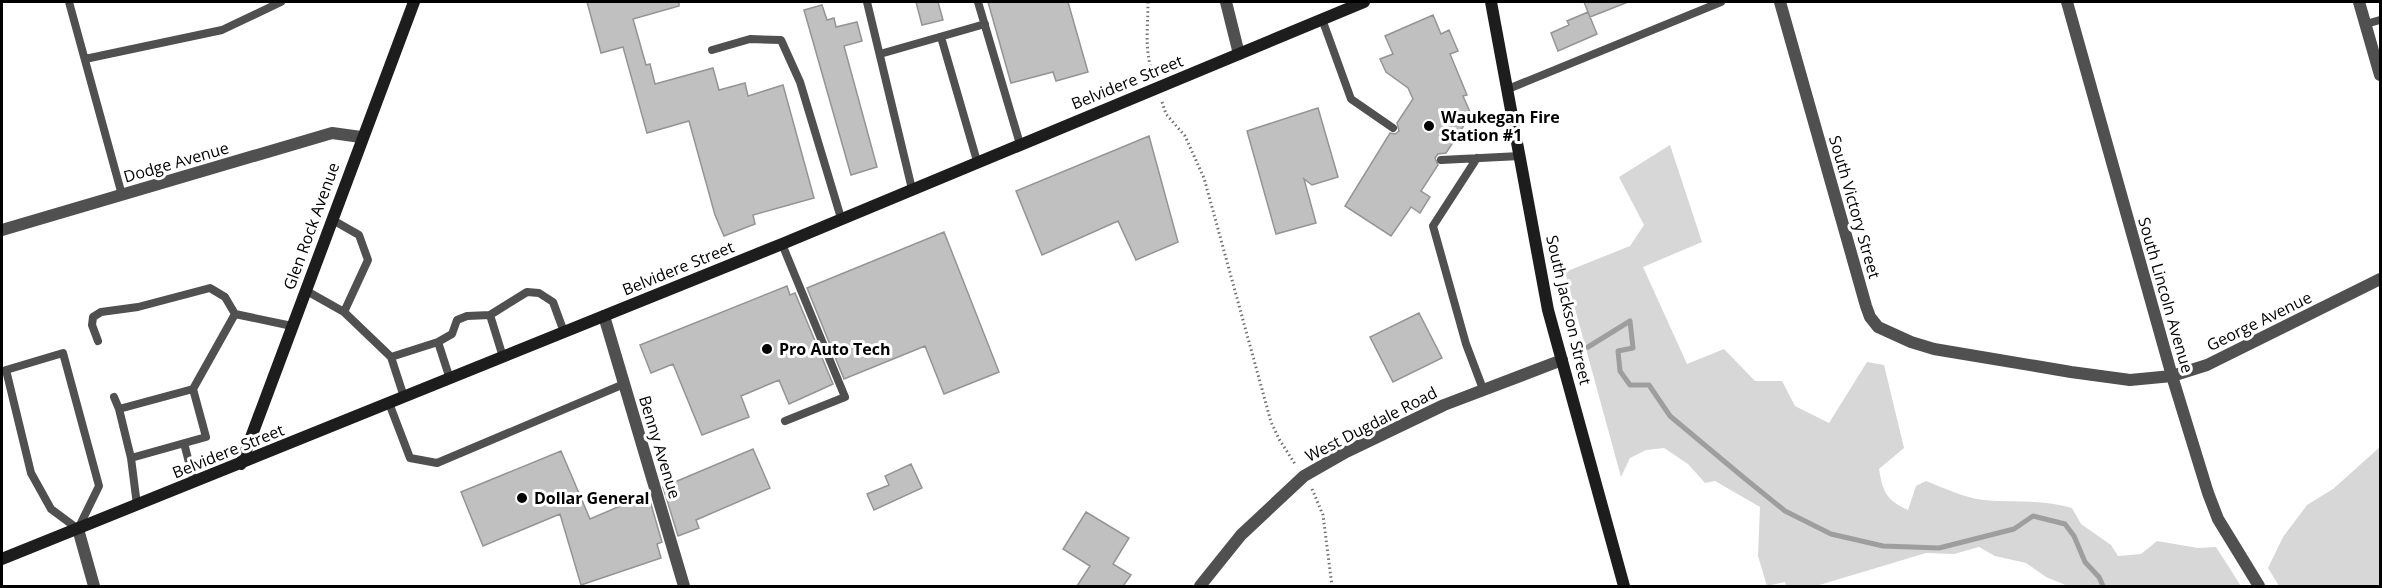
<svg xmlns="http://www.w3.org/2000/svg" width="2382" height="588" font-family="'Open Sans',sans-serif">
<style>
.green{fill:#d7d7d7}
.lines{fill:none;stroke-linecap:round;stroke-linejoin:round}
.stream{stroke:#9e9e9e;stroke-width:5}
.building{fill:#c0c0c0;stroke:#949494;stroke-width:1.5}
.path{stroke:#727272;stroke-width:3;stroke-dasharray:1.5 3;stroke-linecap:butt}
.lane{stroke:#505050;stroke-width:8}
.street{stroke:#505050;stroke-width:12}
.secondary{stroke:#1d1d1d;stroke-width:12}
.poi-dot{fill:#000;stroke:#fff;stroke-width:2}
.labels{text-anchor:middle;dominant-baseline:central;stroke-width:6;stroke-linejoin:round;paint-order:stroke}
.street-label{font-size:16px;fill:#000;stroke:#fff}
.poi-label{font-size:16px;font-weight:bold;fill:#000;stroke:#fff;text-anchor:start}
</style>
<rect width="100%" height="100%" fill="#fff"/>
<!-- green -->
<path class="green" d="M1670 145 1702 242 1643 267 1687 364 1724 349 1755 381H1782L1795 406 1829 423 1867 362 1884 365 1904 448 1879 469C1883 492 1886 500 1908 510L1916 486 1926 481C1944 488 1965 498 1984 500 2014 503 2043 499 2072 508L2081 524 2111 545 2118 556 2141 554 2157 541 2198 548 2216 547 2241 586H2068L2046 577 2026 563 1995 556 1979 547 1954 554 1926 553 1816 586H1786L1785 582 1767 586 1758 556 1760 507 1715 481 1705 483 1688 464 1664 448 1646 450 1630 458 1621 477 1565 272 1630 246 1644 225 1619 177Z
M2380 447V586H2279L2268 568 2283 537 2307 505 2333 489Z"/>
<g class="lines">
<!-- stream -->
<path class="stream" d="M1588 347 1630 321 1633 348 1618 351 1620 371 1630 385H1649L1670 416 1743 477 1785 511 1831 534 1883 546 1939 548 2014 529 2033 516 2065 524 2074 536 2085 562 2099 577 2103 586"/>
</g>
<!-- building -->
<path class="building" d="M587 2H679V6L633 19 646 65 650 64 655 84 713 68 719 90 745 83 748 96 783 85 814 198 753 215 755 224 724 236 715 215 689 121 647 133 623 47 601 53Z
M916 2H938L943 20 922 25Z
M988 2H1068L1088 72 1056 81 1053 72 1011 83Z
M1584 2H1628L1590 17Z
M822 5 827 20 834 18 836 27 857 22 862 41 844 46 877 167 851 175 804 10Z
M1588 12 1597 34 1558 51 1551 33 1569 25 1567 21Z
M1433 15 1441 34 1449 30 1458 51 1450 54 1467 95 1463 96 1470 112 1462 122 1465 124 1446 153 1438 154 1435 158 1438 165 1421 191 1430 197 1420 213 1411 207 1391 236 1345 206 1390 133 1395 134 1399 131 1397 123 1413 99 1408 88 1386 72 1380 59 1393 54 1385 36Z
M1318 108 1338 177 1312 185 1304 179 1316 223 1276 234 1247 131Z
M1149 136 1178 242 1136 260 1118 221 1042 255 1016 191Z
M944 232 999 372 944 394 925 346 844 379 807 288Z
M787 286 790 295 795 293 833 384 789 404 779 380 741 396 749 417 702 435 673 364 651 373 640 345Z
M1419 313 1442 358 1393 382 1370 337Z
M753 449 770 488 696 520 699 528 678 536 663 487Z
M561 451 590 519 648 494 662 542 657 544 661 558 581 585 560 514 483 546 461 492Z
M911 464 922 488 874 510 867 494 889 485 885 476Z
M1086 512 1129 538 1113 564 1131 575 1123 586H1077L1090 566 1063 549Z"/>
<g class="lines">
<!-- path -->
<path class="path" d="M1148 2C1148 29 1144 48 1153 76
M1162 102 1166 114 1185 136 1204 178 1271 422 1279 439 1295 464
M1312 489 1323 515 1332 586"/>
<!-- lane -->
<path class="lane" d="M69 2 122 195
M867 2 912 189
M978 2 1020 144
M1322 19 1351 99 1393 128
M2366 24 2380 20
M941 37 977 161
M712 50 750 39 781 40 800 82 841 218
M880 54 985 24
M85 59 222 30 281 2
M1508 89 1721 2
M1477 158 1433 226 1466 344 1483 389
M1441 160 1520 156
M331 219 359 235 368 260 344 312
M782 244 845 397 785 421
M305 290 344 312 391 357 438 342 452 334 457 320 467 316 490 315 503 357
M490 315 527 292 539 293 553 302 564 332
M98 341 92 325 93 317 101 312 138 307 210 288 225 297 235 314
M438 342 450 379
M63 353 99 486 78 529 51 509 31 473 6 370Z
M391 357 404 397
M114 397 119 409
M389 403 410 458 437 463 624 384
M184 443 194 482
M131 458 119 409 193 389
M137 505 131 458 206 437 193 389 235 314 292 326"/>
<!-- street -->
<path class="street" d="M1226 2 1239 54
M1780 2 1866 306 1870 317 1878 327 1911 342 1934 349 2071 372 2130 380 2172 376 2207 365 2380 279
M2067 2 2172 376 2208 493 2218 519 2259 586
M2359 2 2380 75
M2 230 332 133 361 137
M604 316 684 586
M78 529 94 586
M1200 586 1241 535 1304 476 1346 452 1444 405 1562 360"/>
<!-- secondary -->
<path class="secondary" d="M1491 2 1548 310 1624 586
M241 464 414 2
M2 559 782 244 1364 2"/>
</g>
<!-- markers -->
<g class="poi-dot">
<circle cx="1429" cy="126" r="6"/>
<circle cx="767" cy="349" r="6"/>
<circle cx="522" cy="498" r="6"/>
</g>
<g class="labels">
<!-- street labels -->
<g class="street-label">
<text transform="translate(1127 82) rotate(-22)">Belvidere Street</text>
<text transform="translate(176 162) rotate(-16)">Dodge Avenue</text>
<text transform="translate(1855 207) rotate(74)">South Victory Street</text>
<text transform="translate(311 226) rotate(-70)">Glen Rock Avenue</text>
<text transform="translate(678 268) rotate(-22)">Belvidere Street</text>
<text transform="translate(2166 295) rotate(74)">South Lincoln Avenue</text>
<text transform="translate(1569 310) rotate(77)">South Jackson Street</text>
<text transform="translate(2259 321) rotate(-26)">George Avenue</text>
<text transform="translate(1371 424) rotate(-27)">West Dugdale Road</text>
<text transform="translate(660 447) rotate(73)">Benny Avenue</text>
<text transform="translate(228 451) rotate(-22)">Belvidere Street</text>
</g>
<!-- poi labels -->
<g class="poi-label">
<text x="1441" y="117">Waukegan Fire<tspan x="1441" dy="18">Station #1</tspan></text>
<text x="779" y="349">Pro Auto Tech</text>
<text x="534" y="498">Dollar General</text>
</g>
</g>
<!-- border -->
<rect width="2382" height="588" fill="none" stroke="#000000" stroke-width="6"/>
</svg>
